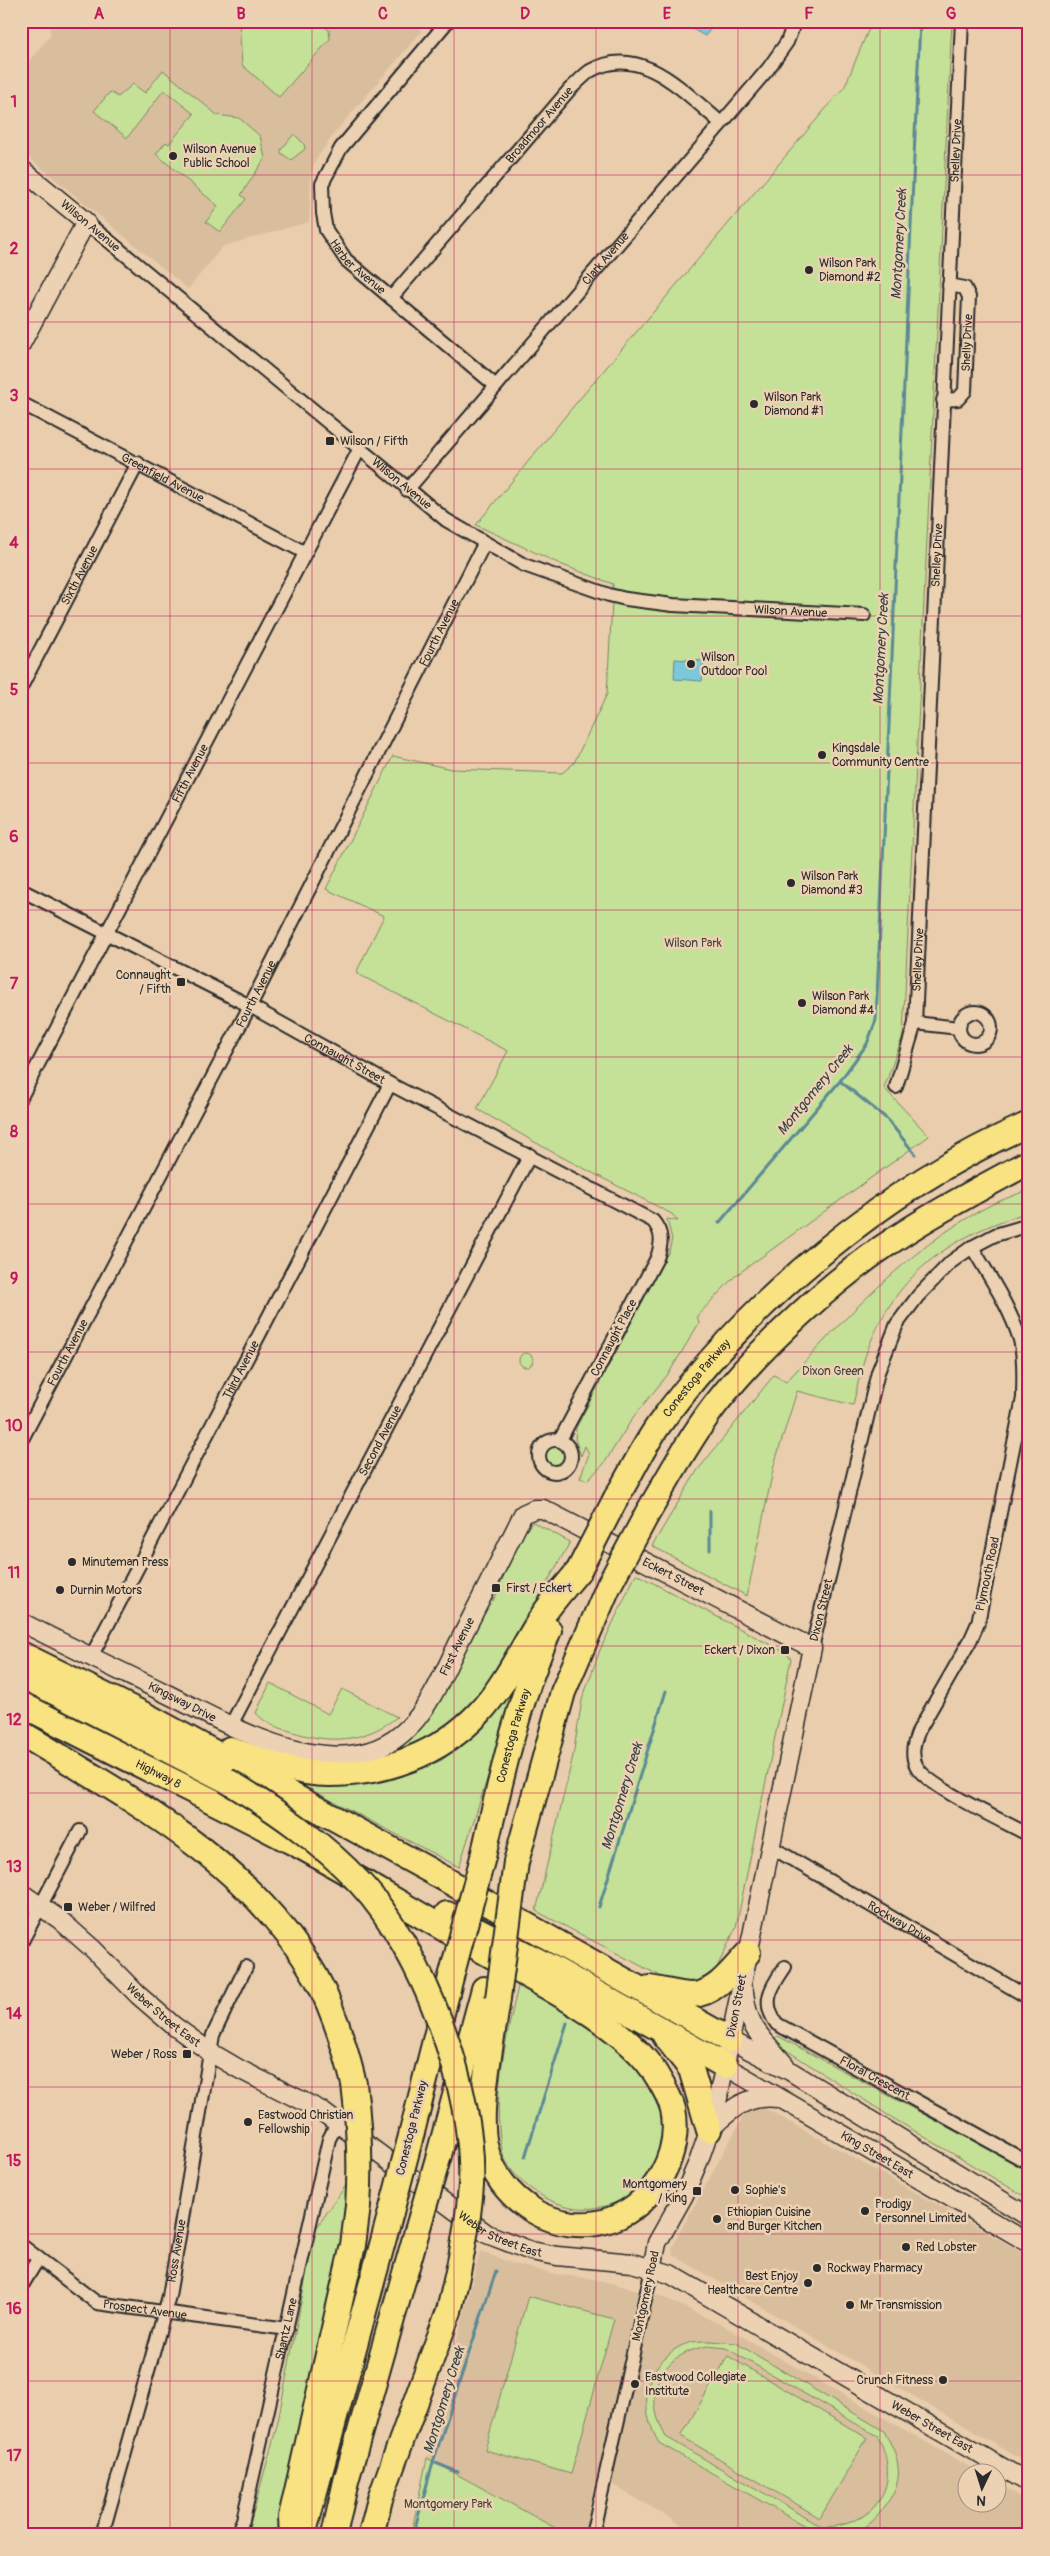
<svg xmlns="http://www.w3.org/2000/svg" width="1050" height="2556" font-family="Pangolin,sans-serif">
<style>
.built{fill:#d9be9d}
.green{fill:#c5e097;stroke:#788661;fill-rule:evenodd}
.water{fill:#7cc8db;stroke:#5c8995}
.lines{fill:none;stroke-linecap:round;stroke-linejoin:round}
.stream{stroke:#5c8995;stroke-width:3}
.street-casing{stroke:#2b2b2b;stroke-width:16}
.secondary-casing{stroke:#2b2b2b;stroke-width:21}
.highway-casing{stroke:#2b2b2b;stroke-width:28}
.street{stroke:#ecd1b3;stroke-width:12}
.secondary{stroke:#ecd1b3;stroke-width:18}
.highway{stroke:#f8e281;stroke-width:24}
.highway-bridge-casing{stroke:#2b2b2b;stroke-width:28;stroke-linecap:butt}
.highway-bridge{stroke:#f8e281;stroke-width:24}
.grid{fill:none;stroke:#c2185b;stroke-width:1;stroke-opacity:0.55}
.poi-dot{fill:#2b2b2b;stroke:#ecd1b3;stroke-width:2}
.labels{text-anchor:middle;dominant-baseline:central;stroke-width:5;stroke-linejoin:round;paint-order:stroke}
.street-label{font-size:12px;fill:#2b2b2b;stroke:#ecd1b3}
.poi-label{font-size:12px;fill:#2b2b2b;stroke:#ecd1b3;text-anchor:start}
.park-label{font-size:12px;fill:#42463b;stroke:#ecd1b3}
.water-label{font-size:14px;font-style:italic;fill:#374345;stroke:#ecd1b3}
.neatline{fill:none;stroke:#c2185b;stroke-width:2}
.grid-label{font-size:16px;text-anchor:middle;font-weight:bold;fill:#c2185b}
</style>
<rect width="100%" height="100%" fill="#e9cdac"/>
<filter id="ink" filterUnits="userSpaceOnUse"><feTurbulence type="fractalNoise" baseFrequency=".02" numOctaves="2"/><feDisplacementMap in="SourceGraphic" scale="10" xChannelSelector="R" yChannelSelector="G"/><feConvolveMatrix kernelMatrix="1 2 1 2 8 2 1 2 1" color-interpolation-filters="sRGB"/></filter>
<g filter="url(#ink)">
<!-- built -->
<path class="built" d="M49 21H411L422 31 336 131 315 161 311 175 309 222 223 246 188 289 21 151V70L51 35Z
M759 2105 1029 2256V2464L673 2255 672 2248 678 2235 748 2108Z
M480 2251 514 2264 555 2274 594 2279 661 2296 724 2326 980 2473 968 2474V2504H998V2484L1029 2502V2535H699L596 2475 585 2535H568L427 2458Z"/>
<!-- green -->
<path class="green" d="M75 21H98L89 29H83Z
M239 21H317L329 30 330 39 279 97 242 65Z
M872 21H952L903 1035 884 1088 929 1136 735 1276 697 1316 699 1323 669 1373 634 1416 603 1465 587 1480 580 1478 589 1454 585 1446 581 1456 575 1439 576 1428 669 1251 672 1239 667 1219 678 1221 672 1214 554 1153 477 1109 508 1051 356 973 384 916 326 889 393 756 451 769 562 773 574 763 607 694 613 584 560 564 476 525 572 408 845 86Z
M163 70 217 115 239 118 260 136 265 158 241 195 246 199 220 232 206 222 218 206 156 154 166 142 169 144 194 114 164 90 127 138 94 111 110 92 118 97 133 84 145 93Z
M294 134 304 144 305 149 291 160 281 153V150Z
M1029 1189V1212C949 1236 893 1275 865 1357 860 1372 857 1389 853 1405L797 1391 774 1465 747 1596 652 1546 697 1471 774 1375 786 1382C845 1318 906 1251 983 1209 997 1201 1014 1196 1029 1189Z
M519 1360a7 7 0 1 1 14 0a7 7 0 1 1-14 0Z
M543 1456a12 12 0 1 1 24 0a12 12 0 1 1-24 0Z
M533 1522 570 1542 499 1668 472 1706 446 1730 398 1756 338 1762 396 1746 488 1599 493 1601 500 1588 496 1585 519 1539Z
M636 1574 786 1653 791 1659 736 1927 712 1978 691 1987 668 1980 536 1911 573 1756 582 1700 600 1650Z
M270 1683 328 1714 342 1689 397 1717C363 1743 329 1744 290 1731 276 1727 266 1724 256 1713Z
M516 1688 459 1867 296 1782 348 1785 394 1779 442 1760 475 1733Z
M519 1982C551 2003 623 2042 644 2072 702 2156 614 2251 530 2188 518 2179 505 2165 502 2150 491 2094 507 2036 519 1982Z
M778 2036 1029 2171V2199L891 2117 772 2041Z
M346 2185 345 2227 276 2535H247L277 2426 315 2230Z
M528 2296 614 2319 571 2474 485 2450Z
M711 2341 736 2343 884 2431C890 2443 897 2453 898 2467 900 2480 895 2492 887 2503 868 2533 846 2541 812 2530L659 2443C642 2414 640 2378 668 2355 674 2349 683 2344 692 2342 698 2341 705 2341 711 2341ZM708 2346 726 2348 877 2436C904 2484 876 2526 823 2527L666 2437C641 2393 659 2355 708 2346Z
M728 2356 867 2438 820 2518 681 2436Z
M427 2458 568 2535H411Z"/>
<!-- water -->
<path class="water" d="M694 22H700L710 30 705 36 694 30Z
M675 659 704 661 702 681 674 679Z"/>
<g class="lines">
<!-- stream -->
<path class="stream" d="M840 1081 887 1119 915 1154
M719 1223 840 1081 867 1044 876 1020 920 21
M710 1511V1550
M599 1907 666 1691
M525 2157 567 2023
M433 2462 458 2472
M413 2535 433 2462 496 2271"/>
<!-- street casing -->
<g class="street-casing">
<g id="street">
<path id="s1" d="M448 21 341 148 322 184 323 213 326 230 346 260 496 386"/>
<path id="s2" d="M86 222 446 520 524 565 609 595 626 599 673 605 864 615"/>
<path id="s3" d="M391 298 570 89C576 84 583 76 590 71 641 42 685 93 721 123"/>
<path id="s4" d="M943 400 958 399 965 391 969 297 965 288 949 285"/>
<path id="s5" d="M21 403 304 552"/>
<path id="s6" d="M407 490 768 69 787 42 795 21"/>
<path id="s7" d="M21 687 138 463"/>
<path id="s8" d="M21 890 250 1006 390 1084 653 1221C663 1233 662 1243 657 1258L560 1440"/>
<circle cx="975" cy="1028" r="16"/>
<path d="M915 1023 959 1028"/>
<path id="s9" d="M896 1087 915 1023 962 21"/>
<path id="s10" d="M21 1097 359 450"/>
<path d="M972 1247C989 1276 1010 1307 1020 1340 1025 1358 1023 1380 1023 1398L978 1623 970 1641 919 1730C914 1742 910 1755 917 1767 928 1787 1005 1822 1029 1835"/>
<circle cx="555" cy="1456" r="16"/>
<path id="s11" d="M21 1441 250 1006 484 544"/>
<path id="s12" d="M812 1648 878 1372 897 1324 918 1296 951 1262 972 1247 995 1235 1029 1225"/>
<path id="s13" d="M91 1657 390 1084"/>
<path id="s14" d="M231 1725 530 1155"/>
<path id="s15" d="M771 1847 1029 1998"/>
<path d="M21 1943 80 1831"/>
<path id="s16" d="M785 1967C772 1986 760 2002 777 2024L1029 2163"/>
<path id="s17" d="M21 2245 97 2303 287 2329"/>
<path d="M21 2287 38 2259"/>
<path id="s18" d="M102 2535 169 2296 213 2035 246 1967"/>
<path id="s19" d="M232 2535 239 2529 243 2520 329 2139 338 2122"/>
<path d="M592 2535 652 2269"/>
</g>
</g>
<!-- secondary casing -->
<g class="secondary-casing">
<g id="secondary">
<path d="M21 169 86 222 21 344"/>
<path id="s20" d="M21 1622C68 1646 116 1669 163 1692 230 1725 344 1796 410 1726 432 1703 445 1670 459 1642 481 1599 502 1557 523 1514L534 1509H543L812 1648 714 2117 699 2160 684 2195 657 2243 652 2269"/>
<path id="s21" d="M21 1893 59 1919 93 1949 138 1995 174 2026 210 2052 239 2069 320 2110 487 2234 531 2251 557 2256 632 2263 670 2274 1029 2483"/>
<path d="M744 1992C748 2030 762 2037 785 2065"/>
<path d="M730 2040 790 2071 1029 2217"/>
<path id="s22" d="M725 2066 1029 2243"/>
<path d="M710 2129C731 2109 747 2094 778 2098"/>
</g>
</g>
<!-- highway casing -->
<g class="highway-casing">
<g id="highway">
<path id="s23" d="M616 1498C630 1475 642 1449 658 1426 748 1301 887 1186 1029 1124"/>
<path d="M647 1514C669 1477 689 1439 715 1405 760 1347 836 1277 898 1237 940 1209 985 1186 1029 1162"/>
<path d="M21 1654 151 1718 427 1869 730 2040"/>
<path d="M21 1675 226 1780"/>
<path id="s24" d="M21 1704C112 1752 205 1796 296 1844 357 1877 417 1914 478 1948 530 1978 628 2025 657 2076 663 2086 670 2097 673 2109 682 2153 655 2203 612 2219 557 2239 497 2200 485 2145 477 2107 493 2038 498 1998"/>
<path d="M21 1733C130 1799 251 1862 316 1977 334 2010 345 2047 354 2084"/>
<path d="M230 1749C261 1761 296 1774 329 1774 385 1774 440 1754 479 1713 506 1684 522 1647 543 1615 554 1599 567 1585 579 1570"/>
<path id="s25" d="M483 1857C501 1778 517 1704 549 1630"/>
<path d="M516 1862 563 1692 609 1585"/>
<path d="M447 1914 552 1968 725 2066"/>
<path d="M649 1988C663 1990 679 1995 692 1995 716 1994 733 1969 748 1953"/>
<path d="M665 2036 691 2069 709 2130"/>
<path d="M412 2132 451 1977"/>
<path d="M439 2155 484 1989"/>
<path d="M292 2535 291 2517 353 2245 358 2206"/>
<path d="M303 2535 391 2212"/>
<path d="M334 2535 346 2481 417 2231"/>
<path d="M371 2535 380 2499 449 2311"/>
</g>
</g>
<!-- street -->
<use href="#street" class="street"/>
<!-- secondary -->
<use href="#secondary" class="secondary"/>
<!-- highway -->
<use href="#highway" class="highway"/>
<!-- highway-bridge casing -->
<g class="highway-bridge-casing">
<path id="highway-bridge" d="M579 1570 616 1498
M609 1585 647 1514
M226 1780C274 1809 321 1841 360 1883 423 1950 476 2093 471 2185 468 2229 459 2269 449 2311
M451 1977 483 1857
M498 1998 516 1862
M354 2084C359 2125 361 2164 358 2206
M391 2212 412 2132
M417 2231 439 2155"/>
</g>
<!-- highway-bridge -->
<use href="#highway-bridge" class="highway-bridge"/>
</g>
</g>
<!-- grid -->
<path class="grid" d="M170 21V2535M312 21V2535M454 21V2535M596 21V2535M738 21V2535M880 21V2535M21 175H1029M21 322H1029M21 469H1029M21 616H1029M21 763H1029M21 910H1029M21 1057H1029M21 1204H1029M21 1352H1029M21 1499H1029M21 1646H1029M21 1793H1029M21 1940H1029M21 2087H1029M21 2234H1029M21 2381H1029"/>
<!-- markers -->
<g class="poi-dot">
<circle cx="173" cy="156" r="5"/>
<circle cx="809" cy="270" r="5"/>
<circle cx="754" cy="404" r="5"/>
<rect x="325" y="436" width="10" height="10" rx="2.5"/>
<circle cx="691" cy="664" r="5"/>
<circle cx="822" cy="755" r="5"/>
<circle cx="791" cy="883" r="5"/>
<rect x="176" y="977" width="10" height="10" rx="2.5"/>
<circle cx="802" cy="1003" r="5"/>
<circle cx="72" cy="1562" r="5"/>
<rect x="491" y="1583" width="10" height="10" rx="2.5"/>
<circle cx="60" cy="1590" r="5"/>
<rect x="780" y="1645" width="10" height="10" rx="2.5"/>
<rect x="63" y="1902" width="10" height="10" rx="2.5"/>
<rect x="182" y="2049" width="10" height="10" rx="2.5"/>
<circle cx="248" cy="2122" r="5"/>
<circle cx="735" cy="2190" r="5"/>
<rect x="692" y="2186" width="10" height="10" rx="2.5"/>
<circle cx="865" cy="2211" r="5"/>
<circle cx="717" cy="2219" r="5"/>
<circle cx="906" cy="2247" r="5"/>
<circle cx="817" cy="2268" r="5"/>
<circle cx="808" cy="2283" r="5"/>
<circle cx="850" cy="2305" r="5"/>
<circle cx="943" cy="2380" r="5"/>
<circle cx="635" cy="2384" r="5"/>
</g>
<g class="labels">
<!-- street labels -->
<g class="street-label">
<text stroke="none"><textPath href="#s3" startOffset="228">Broadmoor Avenue</textPath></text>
<text stroke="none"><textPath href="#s9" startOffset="940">Shelley Drive</textPath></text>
<text transform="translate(90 226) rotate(40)">Wilson Avenue</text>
<text stroke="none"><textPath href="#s6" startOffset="305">Clark Avenue</textPath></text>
<text stroke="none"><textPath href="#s1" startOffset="302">Harber Avenue</textPath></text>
<text stroke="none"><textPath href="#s4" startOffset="74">Shelly Drive</textPath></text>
<text stroke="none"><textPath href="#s5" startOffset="160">Greenfield Avenue</textPath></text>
<text stroke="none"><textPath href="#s2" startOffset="410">Wilson Avenue</textPath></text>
<text stroke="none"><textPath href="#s9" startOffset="535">Shelley Drive</textPath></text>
<text stroke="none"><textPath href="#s7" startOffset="126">Sixth Avenue</textPath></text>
<text stroke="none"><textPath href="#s2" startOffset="830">Wilson Avenue</textPath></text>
<text stroke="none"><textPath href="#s11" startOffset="910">Fourth Avenue</textPath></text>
<text stroke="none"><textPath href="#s10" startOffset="365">Fifth Avenue</textPath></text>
<text stroke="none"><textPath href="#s9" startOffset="130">Shelley Drive</textPath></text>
<text stroke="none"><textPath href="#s11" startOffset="505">Fourth Avenue</textPath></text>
<text stroke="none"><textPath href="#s8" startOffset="365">Connaught Street</textPath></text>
<text transform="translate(614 1338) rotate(-62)">Connaught Place</text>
<text stroke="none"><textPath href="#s11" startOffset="100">Fourth Avenue</textPath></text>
<text stroke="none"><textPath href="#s13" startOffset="324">Third Avenue</textPath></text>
<text stroke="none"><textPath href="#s23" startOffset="145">Conestoga Parkway</textPath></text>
<text stroke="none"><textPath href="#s14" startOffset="321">Second Avenue</textPath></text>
<text transform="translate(988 1574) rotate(-78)">Plymouth Road</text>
<text stroke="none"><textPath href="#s20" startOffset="835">Eckert Street</textPath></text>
<text stroke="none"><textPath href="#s12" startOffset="39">Dixon Street</textPath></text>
<text stroke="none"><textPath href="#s20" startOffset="519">First Avenue</textPath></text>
<text stroke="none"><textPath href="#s20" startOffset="180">Kingsway Drive</textPath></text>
<text stroke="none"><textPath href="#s25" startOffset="125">Conestoga Parkway</textPath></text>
<text stroke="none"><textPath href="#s24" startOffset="154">Highway 8</textPath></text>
<text stroke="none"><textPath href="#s15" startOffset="149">Rockway Drive</textPath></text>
<text transform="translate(737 2006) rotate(-79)">Dixon Street</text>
<text stroke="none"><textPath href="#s21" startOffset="188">Weber Street East</textPath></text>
<text stroke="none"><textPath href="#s16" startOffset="175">Floral Crescent</textPath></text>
<text transform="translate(412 2128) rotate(-76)">Conestoga Parkway</text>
<text stroke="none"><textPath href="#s22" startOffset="176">King Street East</textPath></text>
<text stroke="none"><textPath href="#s21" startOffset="592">Weber Street East</textPath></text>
<text stroke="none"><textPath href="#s18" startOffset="294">Ross Avenue</textPath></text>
<text transform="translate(646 2296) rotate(-78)">Montgomery Road</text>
<text stroke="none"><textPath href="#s17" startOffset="144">Prospect Avenue</textPath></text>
<text stroke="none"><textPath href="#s19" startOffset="215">Shantz Lane</textPath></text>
<text stroke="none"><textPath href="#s21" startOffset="1072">Weber Street East</textPath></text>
</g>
<!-- poi labels -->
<g class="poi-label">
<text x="183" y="149">Wilson Avenue<tspan x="183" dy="14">Public School</tspan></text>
<text x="819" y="263">Wilson Park<tspan x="819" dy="14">Diamond #2</tspan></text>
<text x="764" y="397">Wilson Park<tspan x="764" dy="14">Diamond #1</tspan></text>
<text x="340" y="441">Wilson / Fifth</text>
<text x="701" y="657">Wilson<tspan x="701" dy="14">Outdoor Pool</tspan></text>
<text x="832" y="748">Kingsdale<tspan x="832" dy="14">Community Centre</tspan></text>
<text x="801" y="876">Wilson Park<tspan x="801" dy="14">Diamond #3</tspan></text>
<text x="171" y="975" text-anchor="end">Connaught<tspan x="171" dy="14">/ Fifth</tspan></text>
<text x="812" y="996">Wilson Park<tspan x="812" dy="14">Diamond #4</tspan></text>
<text x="82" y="1562">Minuteman Press</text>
<text x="506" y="1588">First / Eckert</text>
<text x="70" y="1590">Durnin Motors</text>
<text x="775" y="1650" text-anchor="end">Eckert / Dixon</text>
<text x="78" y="1907">Weber / Wilfred</text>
<text x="177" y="2054" text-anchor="end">Weber / Ross</text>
<text x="258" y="2115">Eastwood Christian<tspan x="258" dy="14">Fellowship</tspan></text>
<text x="687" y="2184" text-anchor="end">Montgomery<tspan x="687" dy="14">/ King</tspan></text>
<text x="745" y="2190">Sophie's</text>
<text x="875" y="2204">Prodigy<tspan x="875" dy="14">Personnel Limited</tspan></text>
<text x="727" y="2212">Ethiopian Cuisine<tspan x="727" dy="14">and Burger Kitchen</tspan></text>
<text x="916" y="2247">Red Lobster</text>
<text x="827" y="2268">Rockway Pharmacy</text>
<text x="798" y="2276" text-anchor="end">Best Enjoy<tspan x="798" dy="14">Healthcare Centre</tspan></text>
<text x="860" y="2305">Mr Transmission</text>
<text x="645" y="2377">Eastwood Collegiate<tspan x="645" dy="14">Institute</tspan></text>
<text x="933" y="2380" text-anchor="end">Crunch Fitness</text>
</g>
<!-- park labels -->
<g class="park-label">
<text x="693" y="943">Wilson Park</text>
<text x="833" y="1371">Dixon Green</text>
<text x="448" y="2504">Montgomery Park</text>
</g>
<!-- water labels -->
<g class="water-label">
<text transform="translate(899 244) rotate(-87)">Montgomery Creek</text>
<text transform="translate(881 649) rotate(-87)">Montgomery Creek</text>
<text transform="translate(815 1090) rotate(-51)">Montgomery Creek</text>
<text transform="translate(622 1796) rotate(-73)">Montgomery Creek</text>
<text transform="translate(444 2400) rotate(-73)">Montgomery Creek</text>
</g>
</g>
<!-- margin -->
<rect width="1050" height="2556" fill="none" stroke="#ecd1b3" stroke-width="55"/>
<!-- north arrow -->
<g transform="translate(982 2488) rotate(184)"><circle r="24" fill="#ecd1b3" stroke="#9f8f7d"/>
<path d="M0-4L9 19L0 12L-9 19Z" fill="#2b2b2b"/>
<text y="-8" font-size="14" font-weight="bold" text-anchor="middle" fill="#2b2b2b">N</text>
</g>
<rect x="28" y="28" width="994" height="2500" class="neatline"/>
<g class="grid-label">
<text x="99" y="19">A</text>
<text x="241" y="19">B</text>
<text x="383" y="19">C</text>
<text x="525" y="19">D</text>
<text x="667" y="19">E</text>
<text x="809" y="19">F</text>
<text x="951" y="19">G</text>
<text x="14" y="107">1</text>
<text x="14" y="254">2</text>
<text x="14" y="401">3</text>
<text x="14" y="548">4</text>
<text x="14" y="695">5</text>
<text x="14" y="842">6</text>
<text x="14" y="989">7</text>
<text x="14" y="1137">8</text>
<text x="14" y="1284">9</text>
<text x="14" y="1431">10</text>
<text x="14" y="1578">11</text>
<text x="14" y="1725">12</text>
<text x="14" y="1872">13</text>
<text x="14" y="2019">14</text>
<text x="14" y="2166">15</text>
<text x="14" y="2314">16</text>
<text x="14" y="2461">17</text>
</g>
</svg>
